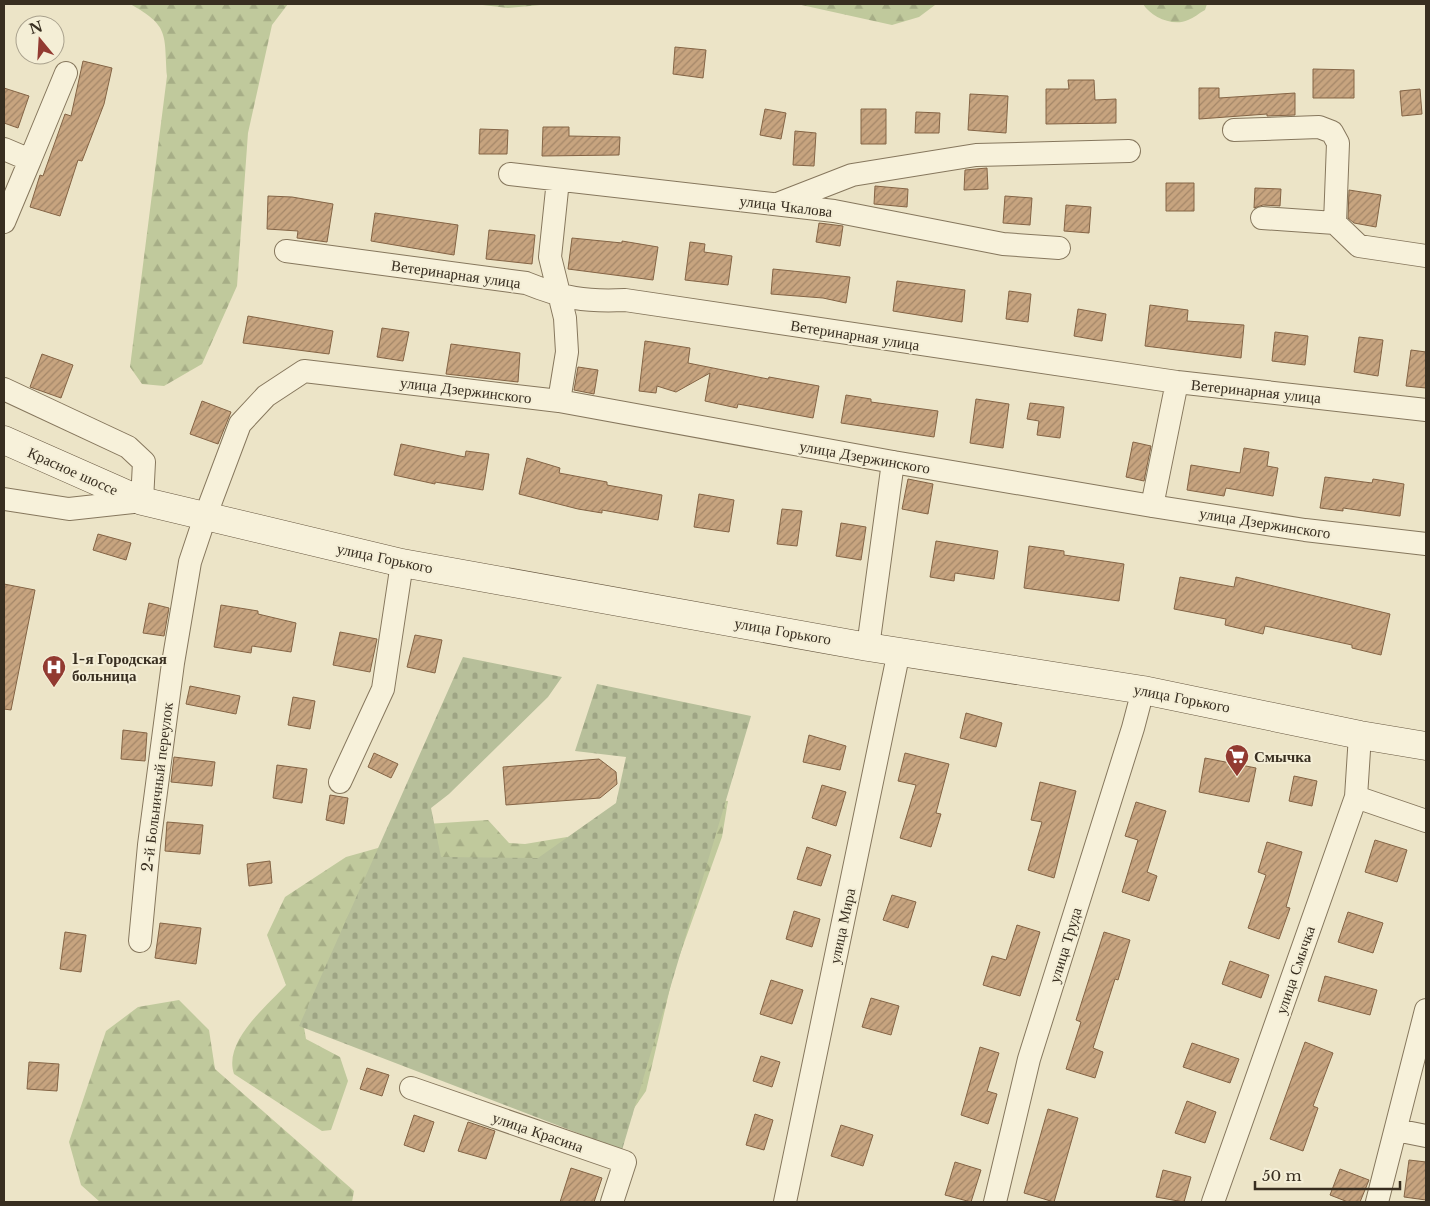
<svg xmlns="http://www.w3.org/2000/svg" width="1430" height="1206" font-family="'Libre Baskerville',serif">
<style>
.forest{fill:url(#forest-firs)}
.cemetery{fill:url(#cemetery-stones)}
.building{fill:url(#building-hatch);stroke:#846445}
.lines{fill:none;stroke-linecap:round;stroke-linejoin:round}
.minor-casing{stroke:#86775d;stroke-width:24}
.secondary-casing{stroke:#685841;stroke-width:29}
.minor{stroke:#f7f1da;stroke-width:22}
.secondary{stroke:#f7f1da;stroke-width:28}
.labels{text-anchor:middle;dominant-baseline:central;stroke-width:4;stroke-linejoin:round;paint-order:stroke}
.street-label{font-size:15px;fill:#382e20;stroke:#f4eed6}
.poi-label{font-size:15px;font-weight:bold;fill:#382e20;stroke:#f4eed6;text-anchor:start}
</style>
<defs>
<pattern id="forest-firs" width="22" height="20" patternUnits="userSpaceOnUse" patternTransform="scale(1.25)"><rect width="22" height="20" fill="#c0c99c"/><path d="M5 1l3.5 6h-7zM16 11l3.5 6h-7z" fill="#a6ad86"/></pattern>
<pattern id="cemetery-stones" width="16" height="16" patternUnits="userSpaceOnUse" patternTransform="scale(1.25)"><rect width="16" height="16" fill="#b7bf9a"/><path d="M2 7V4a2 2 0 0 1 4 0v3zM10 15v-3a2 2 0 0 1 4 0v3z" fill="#9ea484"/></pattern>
<pattern id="building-hatch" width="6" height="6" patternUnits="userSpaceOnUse" patternTransform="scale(1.25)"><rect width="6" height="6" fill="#c7a47f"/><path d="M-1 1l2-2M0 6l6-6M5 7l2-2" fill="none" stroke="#a38668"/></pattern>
</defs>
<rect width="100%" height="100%" fill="#ece4c7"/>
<!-- forest -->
<path class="forest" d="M130 4H288L272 25 248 133 237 286 202 364 164 386 142 384 130 367 167 76C164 34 170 26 130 4Z
M474 4H551L508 8Z
M797 4H935V5L919 17 892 25Z
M1143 4H1207L1205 10C1199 13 1194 18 1188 20 1173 27 1151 17 1143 4Z
M671 795 728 801 722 837 674 971 646 1091 625 1121 304 1027 306 1039 340 1057 348 1081 331 1130 322 1131 234 1074C223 1041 266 1007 286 985L267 935 285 897 346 857 392 844 427 824 488 820 509 843 525 844 567 837 581 855Z
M179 1000 209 1030 215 1069 354 1191 352 1202H100L81 1185 69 1142 106 1031 138 1007Z"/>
<!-- cemetery -->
<path class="cemetery" d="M463 657 562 677 548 697 449 794 431 808 441 857 538 858 616 803 626 757 575 751 597 684 751 716 622 1150 299 1026Z"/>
<!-- building -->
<path class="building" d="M675 47 706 50 703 78 673 74Z
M83 61 112 68 104 104 82 161 78 160 60 216 30 207 40 175 43 176 65 114 71 116Z
M1313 69 1354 70V98H1313Z
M1068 80H1094L1095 100 1116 99V123L1046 124V89H1069Z
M4 88 29 96 18 128 4 123Z
M1199 88H1219V98L1295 93V115L1267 116V114L1199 119Z
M1420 89 1422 114 1402 116 1400 91Z
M970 94 1008 96 1006 133 968 130Z
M765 109 786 113 781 139 760 135Z
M861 109H886V144H861Z
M916 112 940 113 939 133H915Z
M543 127H569V136L620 137 619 155 542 156Z
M480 129 508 130 507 154H479Z
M795 131 816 133 814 166 793 165Z
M987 168 988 189 964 190 965 170Z
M1166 183H1194V211H1166Z
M875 186 908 189 907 207 874 204Z
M1255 188 1281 189 1280 206 1263 205 1254 208Z
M1349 190 1381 195 1376 227 1354 223 1348 218Z
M268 196 292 197 333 204 327 242 297 238 298 231 267 229Z
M1005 196 1032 198 1030 225 1003 223Z
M1066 205 1091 207 1089 233 1064 231Z
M375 213 458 225 454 255 371 241Z
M819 223 843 226 840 246 816 242Z
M489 230 535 235 532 264 486 259Z
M572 238 622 243V241L658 247 653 280 568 269Z
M690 242 705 244 704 252 732 256 728 285 685 280Z
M773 269 850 277 846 303 823 298 771 294Z
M897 281 965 290 962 322 893 311Z
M1009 291 1031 294 1028 322 1006 319Z
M1150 305 1188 310 1187 321 1244 325 1241 358 1145 346Z
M1078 309 1106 314 1102 341 1074 336Z
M248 316 333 331 329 354 243 343Z
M382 328 409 332 403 361 377 357Z
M1275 332 1308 336 1305 365 1272 361Z
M1359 337 1383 340 1378 376 1354 372Z
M645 341 690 348 688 363 768 379 769 377 819 386 813 418 738 404 737 408 705 401 710 373 676 392 657 386 656 393 639 391Z
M451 344 520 353 518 382 446 374Z
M1411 350 1426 352V388L1406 386Z
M42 354 73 365 61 398 30 387Z
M578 367 598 370 594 394 574 390Z
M846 395 871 399V402L938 411 934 437 841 423Z
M976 399 1009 404 1003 448 970 443Z
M202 401 231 412 218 444 190 434Z
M1030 403 1064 407 1060 438 1037 435 1039 421 1027 419Z
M1133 442 1151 446 1144 481 1126 477Z
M401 444 465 457 466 451 489 454 483 490 435 482V484L394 475Z
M1244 448 1269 452 1267 466 1278 468 1273 496 1226 488 1224 496 1187 490 1191 465 1240 473Z
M527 458 560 468 559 473 607 482V485L662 495 658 520 602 510V513L578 509 519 494Z
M1325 477 1372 483 1373 479 1404 484 1400 516 1343 508V511L1320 508Z
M908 479 933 484 928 514 902 509Z
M699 494 734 500 729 532 694 527Z
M782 509 802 511 797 546 777 544Z
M841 523 866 527 861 560 836 556Z
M98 534 131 543 126 560 93 550Z
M936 541 998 551 994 579 955 573 954 581 930 577Z
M1029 546 1064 551V555L1124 564 1119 601 1024 588Z
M1180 577 1234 587 1236 577 1390 614 1381 655 1352 648V645L1265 626 1263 634 1225 625 1226 619 1174 609Z
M4 584 35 590 11 710 4 709Z
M149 603 169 608 164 636 143 633Z
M221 605 258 611V614L296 623 291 652 252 646 251 653 214 647Z
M340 632 377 639 370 672 333 665Z
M415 635 442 640 435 673 407 667Z
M190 686 240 696 236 714 186 704Z
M293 697 315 701 310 729 288 725Z
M966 713 1002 723 996 747 960 738Z
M123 730 147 733 145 761 121 759Z
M809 735 846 746 840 770 803 762Z
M374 753 398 764 391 778 368 767Z
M905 753 949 764 936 813 941 814 931 847 900 838 916 785 898 781Z
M174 757 215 762 212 786 171 782Z
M1205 758 1256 768 1249 802 1199 792Z
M599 759 616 772 617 784 600 798 506 805 503 767Z
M277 765 307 769 302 803 273 798Z
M1294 776 1317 781 1312 806 1289 801Z
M1040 782 1076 791 1054 878 1028 870 1042 822 1031 820Z
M822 785 846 792 836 826 812 818Z
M330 795 348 798 344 824 326 820Z
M1136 802 1166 811 1147 872 1157 876 1149 901 1122 892 1138 840 1125 836Z
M167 822 203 825 200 854 165 851Z
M1375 840 1407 850 1397 882 1365 872Z
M1267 842 1302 852 1286 907 1290 908 1279 939 1248 928 1266 875 1258 872Z
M807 847 831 855 821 886 797 879Z
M270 861 272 883 249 886 247 864Z
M892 895 916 902 908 928 883 920Z
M794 911 820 919 812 947 786 939Z
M1348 912 1383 923 1373 953 1338 942Z
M160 923 201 928 196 964 155 958Z
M1017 925 1040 932 1020 996 983 985 992 956 1006 960Z
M65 932 86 935 81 972 60 969Z
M1104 932 1130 940 1118 980 1115 979 1093 1048 1103 1052 1095 1078 1066 1069 1081 1022 1076 1020Z
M1230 961 1269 975 1261 998 1222 984Z
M1325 976 1377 990 1370 1015 1318 1001Z
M771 980 803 990 792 1024 760 1014Z
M871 998 899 1006 891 1035 862 1027Z
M1305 1042 1333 1053 1313 1106 1318 1108 1303 1151 1270 1139Z
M1192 1043 1239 1059 1230 1083 1183 1067Z
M980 1047 999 1053 987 1091 997 1094 988 1124 961 1115Z
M761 1056 780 1062 772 1087 753 1081Z
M29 1062 59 1064 57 1091 27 1089Z
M367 1068 389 1075 382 1096 360 1089Z
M1187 1101 1216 1112 1205 1143 1175 1133Z
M1048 1109 1078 1118 1054 1202 1024 1193Z
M755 1114 773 1120 764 1150 746 1145Z
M414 1115 434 1122 424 1152 404 1145Z
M468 1122 495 1131 486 1159 458 1151Z
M841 1125 873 1135 863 1166 831 1156Z
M1409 1160 1426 1162V1200L1404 1197Z
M955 1162 981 1170 971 1202 945 1195Z
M571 1168 602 1178 594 1202H560Z
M1340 1169 1369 1180 1360 1202H1348L1330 1195Z
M1163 1170 1191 1177 1184 1202 1156 1197Z"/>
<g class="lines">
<!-- minor casing -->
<g class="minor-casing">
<path id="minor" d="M1234 130 1319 127 1332 132 1338 143 1335 223
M4 149 30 160 4 222
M30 160 66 73
M510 174 834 211 1003 244 1059 248
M558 180 550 257 565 318 567 352 559 401
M780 203 852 175 976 155 1129 151
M1262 218 1335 223 1359 246 1426 256
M286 251 526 283C563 298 585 302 625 300L1177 382 1426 410
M4 389 128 447 144 462 142 501 69 509 4 499
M1152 506 1177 382
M868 647 893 462
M340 782 383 689 402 563
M1356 797 1426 821
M140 941 149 845 173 663 190 562 205 517 240 424 266 396 304 371 559 401 893 462 1152 506 1305 530 1426 544
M411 1088 625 1162 612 1202
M1396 1130 1426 1136
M785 1202 899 651
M995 1202 1029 1059 1133 728 1143 690
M1213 1202 1356 797 1360 735
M1377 1202 1426 1010"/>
</g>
<!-- secondary casing -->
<g class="secondary-casing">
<path id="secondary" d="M4 440 142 501 402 563 868 647 1143 690 1360 735 1426 746"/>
</g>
<!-- minor -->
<use href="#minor" class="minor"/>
<!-- secondary -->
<use href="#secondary" class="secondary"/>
</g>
<!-- icons -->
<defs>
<g id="hospital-pin" transform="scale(1.25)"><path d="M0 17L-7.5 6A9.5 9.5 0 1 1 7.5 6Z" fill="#923a31" stroke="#f4eed6"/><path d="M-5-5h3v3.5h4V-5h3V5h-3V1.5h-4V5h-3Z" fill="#fff"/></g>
<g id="supermarket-pin" transform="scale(1.25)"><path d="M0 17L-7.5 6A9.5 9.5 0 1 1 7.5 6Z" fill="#923a31" stroke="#f4eed6"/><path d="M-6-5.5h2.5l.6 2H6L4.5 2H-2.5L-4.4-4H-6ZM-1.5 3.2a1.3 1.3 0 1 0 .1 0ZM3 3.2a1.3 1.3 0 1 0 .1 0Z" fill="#fff"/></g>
</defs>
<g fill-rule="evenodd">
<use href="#hospital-pin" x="54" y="667"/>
<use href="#supermarket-pin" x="1237" y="756"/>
</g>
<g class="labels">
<!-- street labels -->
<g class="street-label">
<text transform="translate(786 206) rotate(7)">улица Чкалова</text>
<text transform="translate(456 274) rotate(8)">Ветеринарная улица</text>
<text transform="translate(855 335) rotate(9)">Ветеринарная улица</text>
<text transform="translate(466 390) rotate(7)">улица Дзержинского</text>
<text transform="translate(1256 391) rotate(6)">Ветеринарная улица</text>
<text transform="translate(865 457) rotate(10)">улица Дзержинского</text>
<text transform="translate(73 471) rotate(24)">Красное шоссе</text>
<text transform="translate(1265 523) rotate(9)">улица Дзержинского</text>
<text transform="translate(385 558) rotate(12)">улица Горького</text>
<text transform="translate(783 631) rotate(10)">улица Горького</text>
<text transform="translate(1182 698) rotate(11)">улица Горького</text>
<text transform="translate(157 787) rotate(-83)">2-й Больничный переулок</text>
<text transform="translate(842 926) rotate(-78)">улица Мира</text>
<text transform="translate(1065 945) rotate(-73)">улица Труда</text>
<text transform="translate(1295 970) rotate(-71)">улица Смычка</text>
<text transform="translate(538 1132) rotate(19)">улица Красина</text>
</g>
<!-- poi labels -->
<g class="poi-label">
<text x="72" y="658">1-я Городская<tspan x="72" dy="17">больница</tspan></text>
<text x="1254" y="756">Смычка</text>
</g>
</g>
<!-- border -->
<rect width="1430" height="1206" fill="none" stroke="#382e20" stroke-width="10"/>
<!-- north arrow -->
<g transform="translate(40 40) rotate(342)"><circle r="24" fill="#f4eed6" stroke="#a9a18d"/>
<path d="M0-4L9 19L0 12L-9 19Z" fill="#923a31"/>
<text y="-8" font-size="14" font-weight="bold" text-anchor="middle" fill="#382e20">N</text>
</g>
<!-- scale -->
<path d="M1255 1181v8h145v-8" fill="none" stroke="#382e20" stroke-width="2.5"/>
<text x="1262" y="1181" font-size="15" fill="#382e20" stroke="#f4eed6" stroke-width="4" paint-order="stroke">50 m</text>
</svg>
